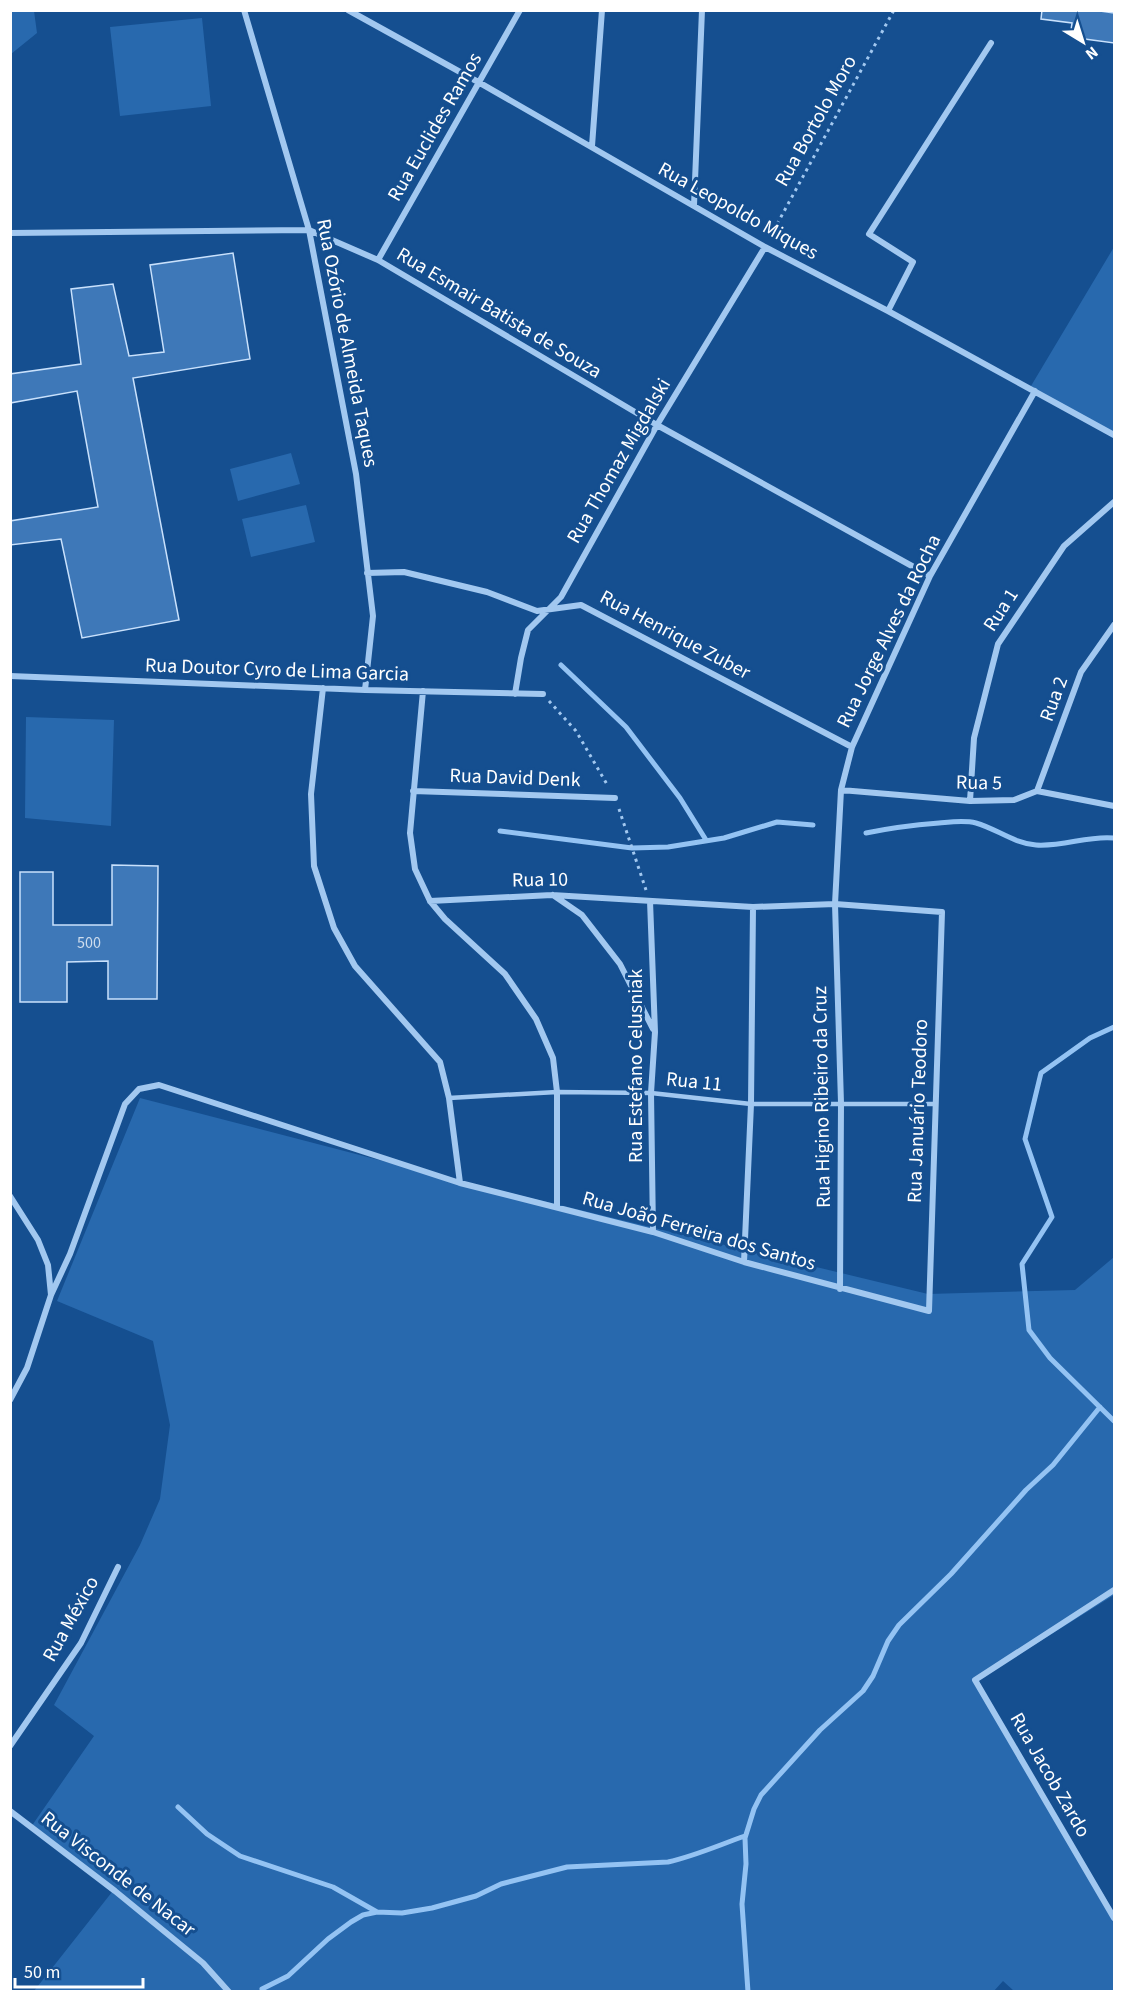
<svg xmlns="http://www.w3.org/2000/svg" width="1125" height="2002" font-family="'Source Sans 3',sans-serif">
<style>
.green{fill:#2869ae}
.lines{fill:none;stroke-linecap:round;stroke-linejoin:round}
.stream{stroke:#94c3f3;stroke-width:5}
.building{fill:#3e78b8;stroke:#c9e1fc;stroke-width:1.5}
.path{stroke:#a2c8f0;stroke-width:3;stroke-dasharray:3 4.5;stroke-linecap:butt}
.lane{stroke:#a2c8f0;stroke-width:4.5}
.street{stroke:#a2c8f0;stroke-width:6}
.labels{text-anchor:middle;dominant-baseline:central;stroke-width:6;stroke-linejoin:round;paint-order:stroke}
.number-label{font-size:16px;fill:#cfdded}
.street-label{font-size:20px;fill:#fff;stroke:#154f90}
</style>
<rect width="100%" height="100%" fill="#154f90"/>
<!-- green -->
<path class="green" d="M11 10 34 11 37 33 11 54Z
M202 18 211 106 120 116 110 27Z
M1114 247V434L1028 391Z
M291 453 300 484 238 501 230 469Z
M306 505 315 542 251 557 242 519Z
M26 717 114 720 111 826 25 818Z
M140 1098 452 1179 928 1294 1075 1290 1114 1257V1595L975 1682 1114 1912V1991H1014L1003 1981 993 1992 34 1991 112 1892 31 1827 94 1736 54 1705 140 1545 160 1499 170 1425 153 1341 57 1301Z"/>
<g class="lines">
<!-- stream -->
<path class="stream" d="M561 665 626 727 680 798 706 840
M500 831 632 848 668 847 724 838 777 822 813 825
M866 833C890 828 914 825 939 823 951 822 964 820 976 823 997 829 1013 843 1036 845 1063 847 1089 835 1114 838
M1114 1027 1090 1038 1041 1073 1025 1139 1052 1217 1022 1264 1029 1330 1050 1358 1114 1421
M178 1807 207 1834 240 1856 333 1887 377 1912
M262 1989 288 1976 328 1939 351 1922 363 1915 377 1912 402 1913 432 1908 476 1896 501 1884 567 1867 668 1862C695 1856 719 1845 745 1836
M748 1992 742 1904 746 1864 745 1838 754 1809 761 1795 820 1730 863 1691 873 1676 888 1641 899 1625 951 1574 1026 1490 1053 1465 1100 1407"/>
</g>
<!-- building -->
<path class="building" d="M1042 10H1093L1114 13V43L1070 37 1072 23 1041 19Z
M233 253 250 359 133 378 179 620 82 638 61 539 10 545V521L98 507 77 391 10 403V374L81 364 71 289 113 284 129 356 164 352 150 265Z
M112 865 158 866 157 999H108V961L67 962V1002H20V872H53V925H112Z"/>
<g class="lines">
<!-- path -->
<path class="path" d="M770 237 894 10
M549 701 576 731 608 786
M619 809 646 890"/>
<!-- lane -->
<path class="lane" d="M449 1098 557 1092 651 1093 751 1104H934"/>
<!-- street -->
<path class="street" d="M244 10 309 230 356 474 373 616 365 690
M348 10 480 83 765 247 888 311 1114 435
M592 146 602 10
M694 205 702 10
M10 233 309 230 378 260 657 425 930 576
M378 260 520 10
M888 311 913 262 869 234 991 43
M367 573 404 572 487 592 537 611 581 605 852 747
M10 676 365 690 543 694
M323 688 311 794 314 866 334 928 355 966 440 1062 449 1098 460 1183
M423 691 410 833 415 869 430 901 445 919 505 974 536 1019 553 1058 557 1092V1207
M515 694 521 658 528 630 561 597 657 425 765 247
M841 790 970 801 1014 800 1037 791 1114 806
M413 791 615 798
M1037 791 1081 672 1114 625
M970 801 974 738 998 644 1064 546 1114 502
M553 895 582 915 620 964 653 1029
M650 901 655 1032 651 1093 653 1232
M10 1196 38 1240 48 1265 51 1295 27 1368 10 1400
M744 1262 751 1104 753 907
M840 1289 841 1103 835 904 841 790 852 747 930 576 1035 391
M51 1295 70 1254 125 1104 139 1089 159 1085 460 1183 653 1232 744 1262 929 1311 942 912 835 904 753 907 552 895 430 901
M1114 1590 975 1680 1114 1918
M10 1746 81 1643 118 1567
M10 1811 115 1891 203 1963 229 1992"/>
</g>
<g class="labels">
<!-- number labels -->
<g class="number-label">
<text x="89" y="943">500</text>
</g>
<!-- street labels -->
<g class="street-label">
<text transform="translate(816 121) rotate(-61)">Rua Bortolo Moro</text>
<text transform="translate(435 127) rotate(-60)">Rua Euclides Ramos</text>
<text transform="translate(738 211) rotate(29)">Rua Leopoldo Miques</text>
<text transform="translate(499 313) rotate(31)">Rua Esmair Batista de Souza</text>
<text transform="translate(347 343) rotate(79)">Rua Ozório de Almeida Taques</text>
<text transform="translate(619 461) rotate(-60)">Rua Thomaz Migdalski</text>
<text transform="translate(1001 610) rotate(-57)">Rua 1</text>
<text transform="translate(889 631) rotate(-64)">Rua Jorge Alves da Rocha</text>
<text transform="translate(675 635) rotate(28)">Rua Henrique Zuber</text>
<text transform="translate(277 670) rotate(2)">Rua Doutor Cyro de Lima Garcia</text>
<text transform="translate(1054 699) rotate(-70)">Rua 2</text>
<text transform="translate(515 778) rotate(2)">Rua David Denk</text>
<text transform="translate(979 783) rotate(1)">Rua 5</text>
<text transform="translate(540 880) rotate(-1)">Rua 10</text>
<text transform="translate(636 1066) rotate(-90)">Rua Estefano Celusniak</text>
<text transform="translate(694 1082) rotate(6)">Rua 11</text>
<text transform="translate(822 1097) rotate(-91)">Rua Higino Ribeiro da Cruz</text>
<text transform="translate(918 1111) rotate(-88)">Rua Januário Teodoro</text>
<text transform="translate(699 1231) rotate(16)">Rua João Ferreira dos Santos</text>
<text transform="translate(71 1619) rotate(-61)">Rua México</text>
<text transform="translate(1050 1775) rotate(60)">Rua Jacob Zardo</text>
<text transform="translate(118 1874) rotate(38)">Rua Visconde de Nacar</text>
</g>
</g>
<!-- border -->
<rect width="1125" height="2002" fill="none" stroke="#ffffff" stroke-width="24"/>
<!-- north arrow -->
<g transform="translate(1083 42) rotate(142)" stroke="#154f90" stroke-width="4.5" paint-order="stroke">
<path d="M0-4.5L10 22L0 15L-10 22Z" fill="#ffffff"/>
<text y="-9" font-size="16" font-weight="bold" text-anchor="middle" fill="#ffffff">N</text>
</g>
<!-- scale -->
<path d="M15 1978v9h128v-9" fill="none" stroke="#ffffff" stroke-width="3"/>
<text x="24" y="1978" font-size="18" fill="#ffffff" stroke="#154f90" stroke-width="4.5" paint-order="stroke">50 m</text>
</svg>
